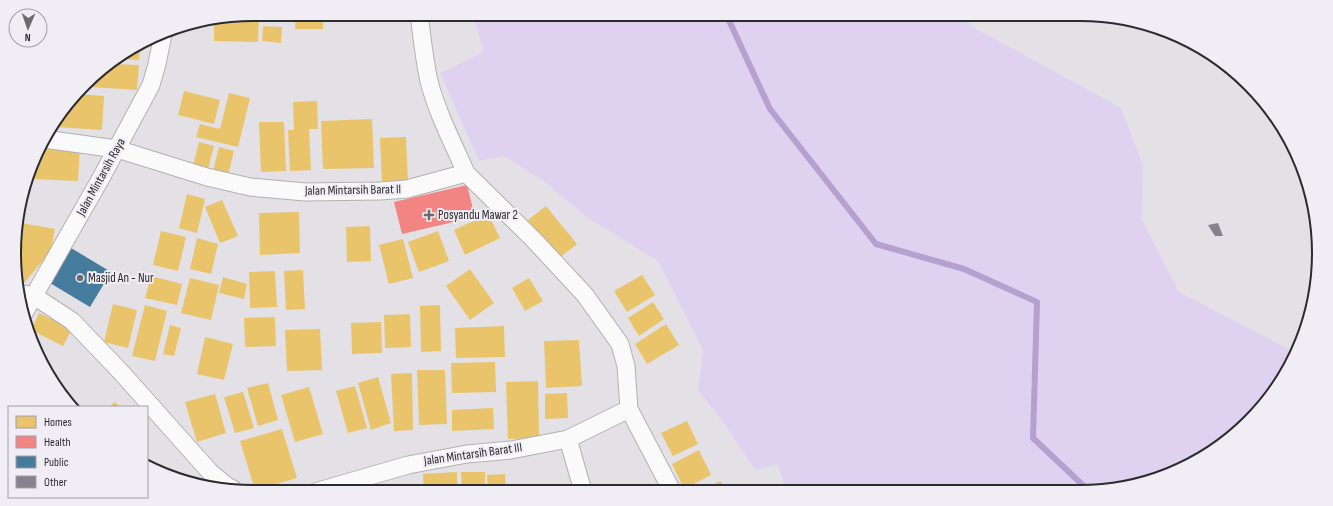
<svg xmlns="http://www.w3.org/2000/svg" width="1333" height="506" font-family="'Sofia Sans Condensed',sans-serif">
<style>
.green{fill:#dfd2f0}
.homes{fill:#e9c46a}
.health{fill:#f28482}
.public{fill:#457b9d}
.lines{fill:none;stroke-linecap:round;stroke-linejoin:round}
.stream{stroke:#b4a1cf;stroke-width:6}
.building{fill:#88828f}
.street-casing{stroke:#b2b0b3;stroke-width:19}
.street{stroke:#fbfafb;stroke-width:17}
.poi-dot{fill:#6c6b6e;stroke:#f0edf5;stroke-width:1.5}
.labels{text-anchor:middle;dominant-baseline:central;stroke-width:4;stroke-linejoin:round;paint-order:stroke}
.street-label{font-size:13px;fill:#2c2b2e;stroke:#f0edf5}
.poi-label{font-size:13px;fill:#2c2b2e;stroke:#f0edf5;text-anchor:start}
.rim{fill:none;stroke:#2c2b2e;stroke-width:2}
</style>
<rect width="100%" height="100%" fill="#e3e1e6"/>
<!-- green -->
<path class="green" d="M466 14H956L978 30 1121 108 1143 165 1142 219 1179 292 1294 352 1279 386 1238 433 1185 467 1111 490 786 491 778 464 756 470 720 418 698 390 703 350 658 261 588 218 542 180 504 156 479 161 440 73 484 52 473 16Z"/>
<!-- homes -->
<path class="homes" d="M253 14H259L258 42 214 41V20Z
M296 14H323V29H295Z
M263 26 282 27 281 43 262 41Z
M140 47 139 60 121 59 133 51Z
M112 64 139 65 137 90 90 87V80L96 73Z
M184 91 220 100 214 124 178 115Z
M229 93 250 98 238 147 196 137 200 124 220 129Z
M78 94 104 96 102 130 56 127V121Z
M317 101 318 129H309L311 170 290 171 288 130H294L293 102Z
M372 119 374 168 323 169 321 121Z
M259 122H284L286 171 261 172Z
M406 137 408 183 382 184 380 138Z
M199 142 214 146 207 173 192 169Z
M42 145 80 147 78 181 31 179Z
M219 147 234 151 227 179 212 175Z
M187 194 205 199 197 233 179 228Z
M222 200 238 236 220 243 205 207Z
M546 206 577 244 558 259 528 220Z
M299 212 300 253 260 255 259 213Z
M488 214 500 238 465 255 454 230Z
M16 222 55 229 51 251 25 282 18 280Z
M370 226 371 261 347 262 346 227Z
M161 231 186 237 178 271 153 265Z
M438 231 449 261 419 272 408 242Z
M197 238 218 244 211 274 190 269Z
M403 239 413 278 389 284 379 245Z
M470 269 494 303 470 320 446 286Z
M303 270 305 309 286 310 284 271Z
M275 271 277 307 250 308 249 272Z
M642 275 655 295 627 312 614 291Z
M151 276 182 284 177 305 145 298Z
M223 277 247 284 244 299 219 293Z
M190 278 219 285 211 320 181 313Z
M529 278 543 301 525 311 512 288Z
M653 302 664 319 639 336 628 318Z
M113 304 137 310 128 348 104 342Z
M145 305 167 311 155 361 132 356Z
M440 305 441 351 421 352 420 306Z
M39 313 72 329 63 346 31 330Z
M410 314 411 347 385 348 384 315Z
M275 317 276 346 245 347 244 318Z
M381 322 382 353 352 354 351 323Z
M666 324 679 345 647 364 635 344Z
M170 325 181 328 174 356 163 354Z
M504 326 505 357 456 358 455 328Z
M320 329 322 370 287 371 285 330Z
M205 337 233 344 224 380 197 374Z
M579 340 582 386 546 388 544 341Z
M495 362 496 392 452 393 451 363Z
M417 370H445L447 424 419 425Z
M412 373 413 430 394 431 391 374Z
M378 377 391 423 371 430 358 383Z
M538 381 539 438 508 439 506 382Z
M268 383 278 420 258 426 247 388Z
M355 386 367 428 348 433 336 391Z
M309 387 323 434 295 442 281 395Z
M243 392 254 428 235 433 224 397Z
M567 393 568 418 545 419V394Z
M215 394 226 433 197 442 185 402Z
M115 402 120 407H109Z
M493 408 494 429 452 431V410Z
M687 421 698 444 673 456 661 433Z
M282 429 297 478 255 490 240 441Z
M699 450 711 475 684 489 672 464Z
M457 472V492H424L423 474Z
M461 472H485V491H462Z
M505 474 506 491H488L487 475Z
M721 481 725 491H697Z"/>
<!-- health -->
<path class="health" d="M467 185 475 217 402 234 394 202Z"/>
<!-- public -->
<path class="public" d="M71 248 111 272 90 307 50 283Z"/>
<g class="lines">
<!-- stream -->
<path class="stream" d="M726 14 770 109 876 244 964 269 1037 302 1033 438 1088 490"/>
</g>
<!-- building -->
<path class="building" d="M1218 223 1223 236H1215L1208 225Z"/>
<g class="lines">
<!-- street casing -->
<g class="street-casing">
<path id="street" d="M419 14C422 36 424 59 429 81 437 113 453 143 466 173
M44 139 117 149 207 177 250 187 305 192 380 191 407 189 466 173 533 239 585 295 620 344 626 366 629 409 672 491
M18 293 34 296 72 321 120 371 210 472 227 486 233 489
M24 313 101 178 151 85 157 64 163 34
M568 439 583 491
M315 492 408 465 467 454 511 450 568 439 629 409"/>
</g>
<!-- street -->
<use href="#street" class="street"/>
</g>
<!-- markers -->
<g class="poi-dot">
<path d="M427 209h4v4h4v4h-4v4h-4v-4h-4v-4h4z"/>
<circle cx="80" cy="278" r="4"/>
</g>
<g class="labels">
<!-- street labels -->
<g class="street-label">
<text transform="translate(101 177) rotate(-61)">Jalan Mintarsih Raya</text>
<text transform="translate(353 190) rotate(-1)">Jalan Mintarsih Barat II</text>
<text transform="translate(473 454) rotate(-8)">Jalan Mintarsih Barat III</text>
</g>
<!-- poi labels -->
<g class="poi-label">
<text x="438" y="215">Posyandu Mawar 2</text>
<text x="88" y="278">Masjid An - Nur</text>
</g>
</g>
<!-- crop -->
<path d="M0 0H1333V506H0ZM253 21H1080A232 232 0 0 1 1312 253V253A232 232 0 0 1 1080 485H253A232 232 0 0 1 21 253V253A232 232 0 0 1 253 21Z" fill="#f0edf5" fill-rule="evenodd"/>
<path class="rim" d="M253 21H1080A232 232 0 0 1 1312 253V253A232 232 0 0 1 1080 485H253A232 232 0 0 1 21 253V253A232 232 0 0 1 253 21Z"/>
<!-- legend -->
<rect x="8" y="406" width="140" height="92" fill="#f0edf5" stroke="#a29fa5"/>
<rect x="16" y="416" width="20" height="12" fill="#e9c46a" stroke="#a29fa5"/>
<text x="44" y="426" font-size="12" fill="#2c2b2e">Homes</text>
<rect x="16" y="436" width="20" height="12" fill="#f28482" stroke="#a29fa5"/>
<text x="44" y="446" font-size="12" fill="#2c2b2e">Health</text>
<rect x="16" y="456" width="20" height="12" fill="#457b9d" stroke="#a29fa5"/>
<text x="44" y="466" font-size="12" fill="#2c2b2e">Public</text>
<rect x="16" y="476" width="20" height="12" fill="#88828f" stroke="#a29fa5"/>
<text x="44" y="486" font-size="12" fill="#2c2b2e">Other</text>
<!-- north arrow -->
<g transform="translate(28 28) rotate(182)"><circle r="19" fill="#f0edf5" stroke="#a29fa5"/>
<path d="M0-3L7 15L0 10L-7 15Z" fill="#6c6b6e"/>
<text y="-6" font-size="11" font-weight="bold" text-anchor="middle" fill="#2c2b2e">N</text>
</g>
</svg>
